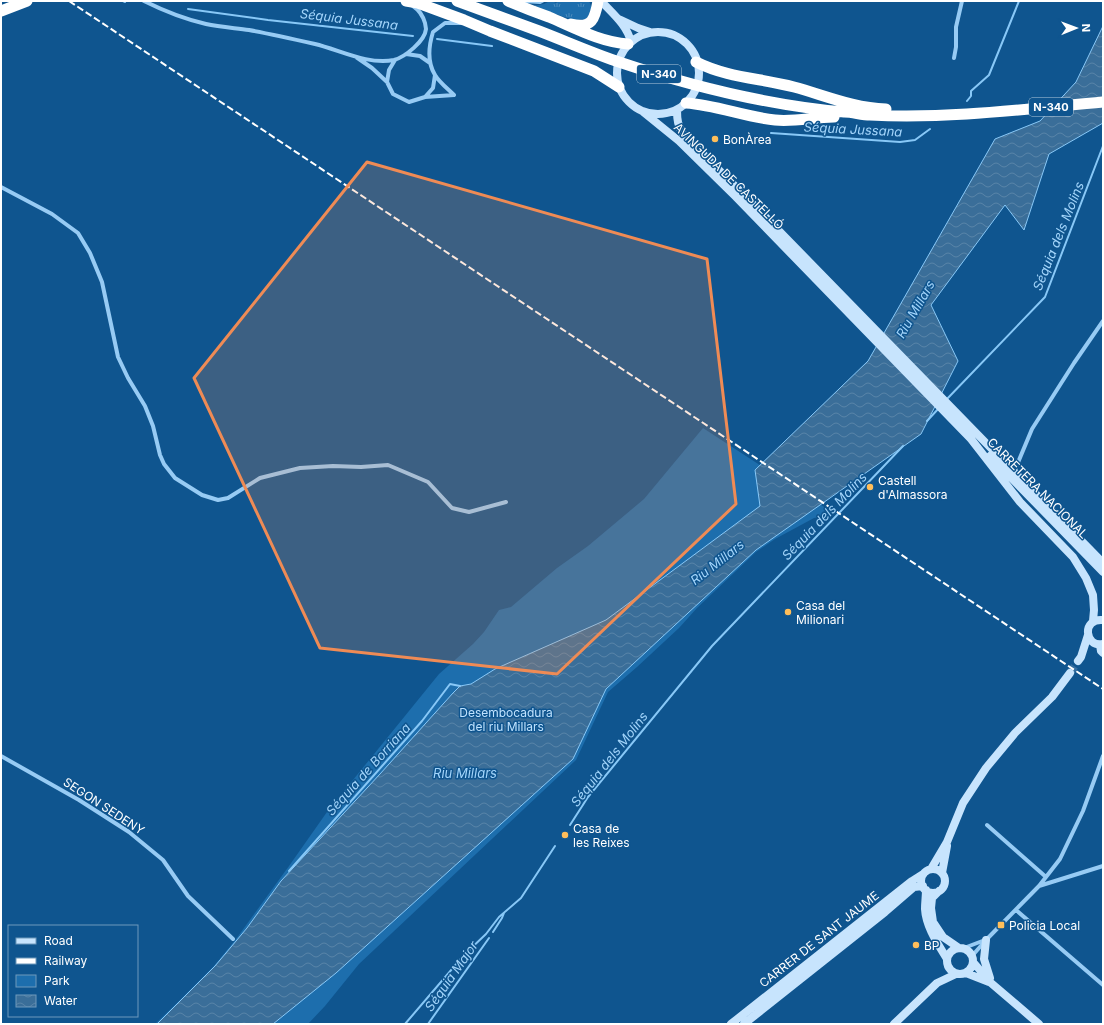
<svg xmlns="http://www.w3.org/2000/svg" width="1104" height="1025" font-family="Inter,sans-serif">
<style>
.grass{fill:url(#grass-tufts)}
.park{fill:#1d6ead}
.water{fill:url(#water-waves);stroke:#88c8f7}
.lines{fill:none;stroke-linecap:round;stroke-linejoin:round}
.stream{stroke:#88c8f7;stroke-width:2}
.secondary-tunnel{stroke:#336ea0;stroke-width:8;stroke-dasharray:8 4;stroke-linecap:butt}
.street{stroke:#97cbf4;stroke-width:4}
.secondary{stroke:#c7e4fd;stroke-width:8}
.highway{stroke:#fff;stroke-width:11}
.rail{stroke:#fff;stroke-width:2;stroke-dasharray:7 3;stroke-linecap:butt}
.marked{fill:#ef8b55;fill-opacity:0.2;stroke:#ef8b55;stroke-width:3;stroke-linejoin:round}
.poi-dot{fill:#ffbe5a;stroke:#0f558f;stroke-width:1.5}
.labels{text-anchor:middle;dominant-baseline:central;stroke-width:3;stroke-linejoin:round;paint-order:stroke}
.shield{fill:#0f558f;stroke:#b7ccdd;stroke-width:1}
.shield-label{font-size:11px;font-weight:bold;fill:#fff}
.poi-label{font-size:12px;fill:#fff;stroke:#0f558f;text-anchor:start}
.street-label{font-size:12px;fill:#fff;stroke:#0f558f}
.park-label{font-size:12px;fill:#bfe2fe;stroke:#0f558f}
.water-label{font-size:13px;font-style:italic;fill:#a3d5fb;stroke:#0f558f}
</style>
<defs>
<pattern id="grass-tufts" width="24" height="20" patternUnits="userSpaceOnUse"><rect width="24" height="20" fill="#1d6ead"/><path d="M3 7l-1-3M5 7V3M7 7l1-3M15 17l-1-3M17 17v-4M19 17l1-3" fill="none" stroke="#4a8bbd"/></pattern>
<pattern id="water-waves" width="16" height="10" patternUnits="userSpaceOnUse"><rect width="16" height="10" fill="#3a6e99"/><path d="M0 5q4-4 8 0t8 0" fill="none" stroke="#5884a8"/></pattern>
</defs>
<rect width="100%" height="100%" fill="#0f558f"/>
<!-- grass -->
<path class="grass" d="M550 1H552L556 3 558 1H589L593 11 586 19 573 20 533 6 544 4Z"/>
<!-- park -->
<path class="park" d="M703 428 835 514 814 518 775 539 756 552 697 608 679 628 637 667 608 692 576 760 359 964 325 1006 308 1024H155L180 1000 214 966 236 939 289 866 327 812 439 674 473 644 484 632 499 610 511 607 557 568 588 546 644 499Z"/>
<!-- water -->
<path class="water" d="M1103 26V123L1049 154 1024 230 1005 205 931 305 958 361 921 434 756 550 606 689 573 759 336 973 273 1024H157L215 966 247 928 281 881 380 774 453 693 460 686 471 684 495 669 606 620 760 506 755 470 868 361 995 139 1040 121 1076 82Z"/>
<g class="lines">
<!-- stream -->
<path class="stream" d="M123 1 125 2
M188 9 268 20 413 36
M437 39 492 46
M967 101 971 96V91L989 75 1019 1
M771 133 900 142 915 140 930 129
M946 400 1045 297 1103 146
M927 421 939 408
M570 825 588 797 712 646 903 446
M289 871 422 721 450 684 460 686
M493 932 502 918 504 913
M405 1024 464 955 486 934 499 917 521 898 555 846
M428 1024 489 938"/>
<!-- secondary-tunnel -->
<path class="secondary-tunnel" d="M1070 673 1078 661"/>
<!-- street -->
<path class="street" d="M144 1C164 11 184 19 206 24 220 27 235 28 249 30 271 34 293 39 315 44 340 50 367 65 394 60 405 57 425 41 426 29 426 29 425 23 425 23 423 16 419 10 413 6
M525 1 540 2 542 1
M406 54 420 56 430 63
M356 57 372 68 387 82 393 94 409 102 425 97 454 95
M954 58 956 47V27L962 1
M387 82 389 70 395 60
M454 95C448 89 439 82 435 75 427 62 429 45 433 32L445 23H460
M425 97 433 88 435 75
M1 187 52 214 78 233 90 253 102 282 118 357 128 378 145 406 153 426 160 455 164 464 175 478 202 495 218 500 228 498 260 478 300 468 333 466 361 467 388 465 428 482 452 508 469 512 506 502
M1014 472 1032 429 1074 363 1103 321
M1 756 79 800 129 832 163 860 188 896 233 939
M987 825 1046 877
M1039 886 1103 866
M1016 910 1103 985
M964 948 985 940
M972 956 986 940 1039 886 1060 859 1083 811 1103 756"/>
<!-- secondary -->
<path class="secondary" d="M601 1C612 13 627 25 631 42
M621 20 638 28 650 32
M617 73a41 41 0 1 1 82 0a41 41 0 1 1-82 0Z
M677 110C677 120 678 126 683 134L741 192 1103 563
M642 111 679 141 736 197 971 439 1020 502 1073 557 1086 578 1093 595 1094 610 1093 621
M990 456 1103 572
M1103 620C1081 618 1085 648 1103 644
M1100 645 1101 651 1103 653
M1078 661 1081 657 1088 635
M931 869 947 842 963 803 986 768 1015 733 1052 697 1070 673
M921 881a12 12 0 1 1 24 0a12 12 0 1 1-24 0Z
M942 873 947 846
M926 890C926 896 925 902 925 909 926 927 938 944 947 959
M939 891 932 898 931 908 933 922 943 937 959 948
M986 940 984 959 990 978
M947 961a13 13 0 1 1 26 0a13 13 0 1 1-26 0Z
M973 962 991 983 1039 1024
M966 973 989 982
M731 1024 912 881 923 874
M744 1024 885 912 914 887 923 886
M894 1024 937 983 956 974"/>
<!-- highway -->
<path class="highway" d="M406 1 418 3 464 20 490 31 594 71 619 87
M457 1C484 11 512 21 539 31 565 41 590 52 616 61 690 86 766 105 844 112 853 112 861 115 870 115 948 119 1026 109 1103 102
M508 1C522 7 535 12 549 17 575 28 600 42 628 44
M1 11 27 1
M571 24C592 29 595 19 598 1
M696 62C728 78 760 78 794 87 824 95 853 108 886 109
M686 103C716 105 745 117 775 120 795 122 814 117 834 117"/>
<!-- rail -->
<path class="rail" d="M69 1 1103 689"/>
</g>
<!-- marked area -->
<path class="marked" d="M367 162 707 259 736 504 557 674 320 648 194 378Z"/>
<!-- markers -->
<g class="poi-dot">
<circle cx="715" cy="139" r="4"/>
<circle cx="870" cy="487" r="4"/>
<circle cx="788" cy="612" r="4"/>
<circle cx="565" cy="835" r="4"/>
<rect x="997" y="921" width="8" height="8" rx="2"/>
<circle cx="916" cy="945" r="4"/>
</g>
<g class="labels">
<!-- shield labels -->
<g class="shield">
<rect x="637" y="65" width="44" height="18" rx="3"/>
<rect x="1029" y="98" width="44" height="18" rx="3"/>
</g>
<g class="shield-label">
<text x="659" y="74">N-340</text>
<text x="1051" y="107">N-340</text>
</g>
<!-- poi labels -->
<g class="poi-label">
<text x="723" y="139">BonÀrea</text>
<text x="878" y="480">Castell<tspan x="878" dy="14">d'Almassora</tspan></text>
<text x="796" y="605">Casa del<tspan x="796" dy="14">Milionari</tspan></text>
<text x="573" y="828">Casa de<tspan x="573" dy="14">les Reixes</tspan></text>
<text x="1009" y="925">Policia Local</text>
<text x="924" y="945">BP</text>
</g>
<!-- street labels -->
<g class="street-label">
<text transform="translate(729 176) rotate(44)">AVINGUDA DE CASTELLÓ</text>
<text transform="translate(1038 488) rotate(45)">CARRETERA NACIONAL</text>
<text transform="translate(104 806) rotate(33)">SEGON SEDENY</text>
<text transform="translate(819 939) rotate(-38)">CARRER DE SANT JAUME</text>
</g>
<!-- park labels -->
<g class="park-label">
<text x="506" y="712">Desembocadura<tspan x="506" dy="14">del riu Millars</tspan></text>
</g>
<!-- water labels -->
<g class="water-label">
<text transform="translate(349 19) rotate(7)">Séquia Jussana</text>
<text transform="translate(853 129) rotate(3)">Séquia Jussana</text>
<text transform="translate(1058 236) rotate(-68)">Séquia dels Molins</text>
<text transform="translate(915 309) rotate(-60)">Riu Millars</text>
<text transform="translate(824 516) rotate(-46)">Séquia dels Molins</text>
<text transform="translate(717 562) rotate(-38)">Riu Millars</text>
<text transform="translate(609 759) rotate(-52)">Séquia dels Molins</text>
<text transform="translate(368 769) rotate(-48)">Séquia de Borriana</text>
<text x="465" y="773">Riu Millars</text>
<text transform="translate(451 976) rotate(-55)">Séquia Major</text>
</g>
</g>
<!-- border -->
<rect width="1104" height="1025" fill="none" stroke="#ffffff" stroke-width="4"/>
<!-- legend -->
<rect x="8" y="925" width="130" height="92" fill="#0f558f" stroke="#6f99bc"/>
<rect x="16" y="938" width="20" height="6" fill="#c7e4fd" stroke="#6f99bc"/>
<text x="44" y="945" font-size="12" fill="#ffffff">Road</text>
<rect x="16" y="958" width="20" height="6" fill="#ffffff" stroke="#6f99bc"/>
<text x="44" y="965" font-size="12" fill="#ffffff">Railway</text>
<rect x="16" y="975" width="20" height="12" fill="#1d6ead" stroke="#6f99bc"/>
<text x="44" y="985" font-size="12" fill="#ffffff">Park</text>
<rect x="16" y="995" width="20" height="12" fill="url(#water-waves)" stroke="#6f99bc"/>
<text x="44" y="1005" font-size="12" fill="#ffffff">Water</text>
<!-- north arrow -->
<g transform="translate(1076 28) rotate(89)" stroke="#0f558f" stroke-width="3" paint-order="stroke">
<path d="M0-3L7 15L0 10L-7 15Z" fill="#ffffff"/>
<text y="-6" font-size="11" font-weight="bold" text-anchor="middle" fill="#ffffff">N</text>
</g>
</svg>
